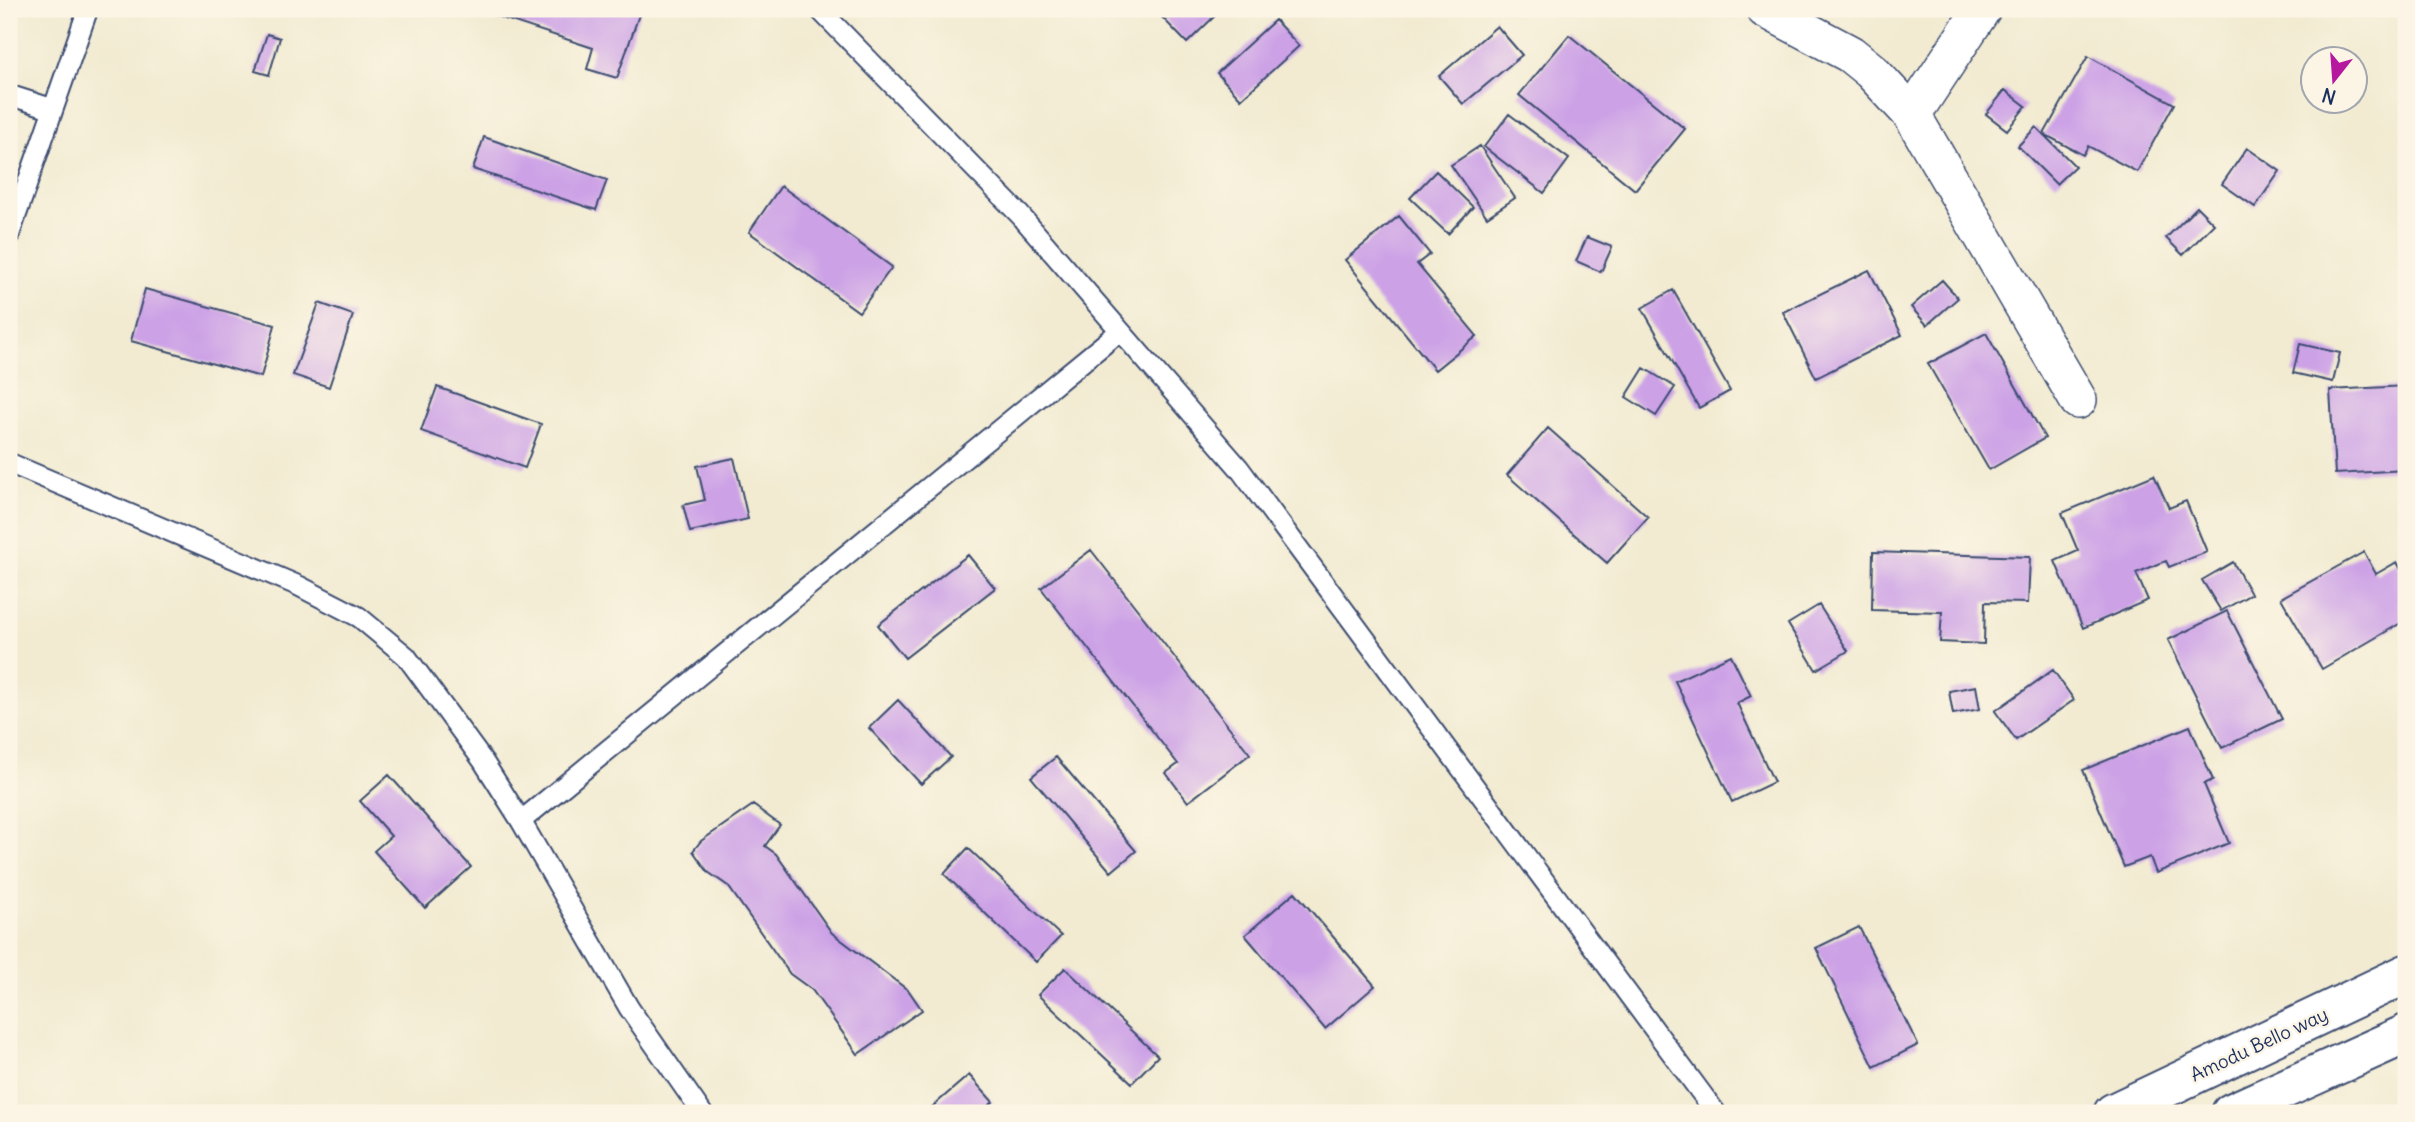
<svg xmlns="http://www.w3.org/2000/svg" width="2415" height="1122" font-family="Delius,sans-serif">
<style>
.building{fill:#cca1e6}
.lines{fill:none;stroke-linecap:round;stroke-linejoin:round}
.service-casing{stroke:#3b4b6f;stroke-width:23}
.minor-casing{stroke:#3b4b6f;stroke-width:40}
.primary-casing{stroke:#3b4b6f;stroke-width:42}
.service{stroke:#fff;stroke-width:19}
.minor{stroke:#fff;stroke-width:37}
.primary{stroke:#fff;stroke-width:38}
.labels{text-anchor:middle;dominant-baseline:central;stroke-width:5;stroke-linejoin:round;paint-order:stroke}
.street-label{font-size:19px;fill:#1b2f5e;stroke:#fcf5e5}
</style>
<rect width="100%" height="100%" fill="#fcf5e5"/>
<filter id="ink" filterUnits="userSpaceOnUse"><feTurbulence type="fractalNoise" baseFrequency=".0143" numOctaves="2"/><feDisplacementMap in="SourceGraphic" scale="14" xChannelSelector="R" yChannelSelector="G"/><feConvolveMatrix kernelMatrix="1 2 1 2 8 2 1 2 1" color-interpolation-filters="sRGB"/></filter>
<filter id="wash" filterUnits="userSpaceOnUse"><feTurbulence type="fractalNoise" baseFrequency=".00686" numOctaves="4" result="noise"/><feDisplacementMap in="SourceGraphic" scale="28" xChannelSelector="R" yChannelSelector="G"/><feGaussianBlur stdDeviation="1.57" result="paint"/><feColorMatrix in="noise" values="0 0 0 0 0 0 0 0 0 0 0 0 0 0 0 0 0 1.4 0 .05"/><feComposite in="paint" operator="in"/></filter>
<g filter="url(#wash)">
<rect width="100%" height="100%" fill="#f2ebd2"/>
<g id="blocks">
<!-- building -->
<path class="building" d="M475 9H641L617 78 587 69 593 48Z
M1154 9H1222L1187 43Z
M1275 20 1299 46 1241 99 1217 73Z
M1497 26 1522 55 1463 104 1439 76Z
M267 34 280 38 269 75 255 71Z
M1569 35 1685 129 1635 190 1519 95Z
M2088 56 2174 104 2137 172 2088 146 2083 155 2044 134Z
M2005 90 2026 106 2007 130 1986 114Z
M1509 114 1569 159 1544 193 1484 147Z
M2036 127 2075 166 2056 184 2018 146Z
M484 137 607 180 596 210 473 169Z
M1480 146 1515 198 1487 217 1451 165Z
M2247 148 2280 171 2255 207 2222 184Z
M1436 171 1473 207 1448 234 1410 198Z
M781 186 892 267 859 312 749 232Z
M2197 207 2214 224 2183 255 2166 238Z
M1399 216 1430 254 1417 264 1477 336 1435 370 1345 260Z
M1587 237 1612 247 1601 272 1576 261Z
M1869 270 1902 335 1816 378 1783 312Z
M1942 280 1958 298 1927 325 1911 307Z
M145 289 275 325 261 377 131 341Z
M1673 290 1730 391 1699 408 1642 308Z
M319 303 353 315 329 387 293 375Z
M1986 333 2045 438 1989 470 1928 364Z
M2300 344 2340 353 2333 382 2293 373Z
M1644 368 1675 387 1656 416 1626 397Z
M2406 386V470L2335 474 2330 390Z
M437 387 541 424 525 468 421 431Z
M1548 428 1648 517 1607 563 1507 475Z
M734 458 748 519 690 532 683 505 705 500 697 466Z
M2154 475 2169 508 2186 501 2207 552 2169 567 2166 561 2136 573 2148 600 2083 628 2055 561 2078 551 2062 513Z
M1091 550 1250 754 1188 802 1166 773 1178 764 1041 588Z
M1873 552 2030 557 2028 603 1985 602 1984 644 1940 642 1942 612 1872 610Z
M2364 552 2376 574 2397 562 2406 579V620L2322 669 2281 598Z
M968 555 995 588 905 658 878 625Z
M2233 562 2251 594 2221 611 2202 580Z
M1819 605 1848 651 1816 670 1788 624Z
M2227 611 2282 719 2222 748 2168 640Z
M1731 655 1751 696 1737 703 1774 782 1732 802 1675 681Z
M2053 670 2074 700 2016 740 1995 711Z
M1976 686 1980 709 1953 714 1949 691Z
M898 700 951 757 921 784 869 728Z
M2190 726 2213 780 2204 784 2229 843 2156 873 2150 857 2124 867 2083 770Z
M1056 757 1136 851 1111 872 1031 777Z
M389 775 471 867 425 908 374 851 391 836 360 801Z
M753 805 780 825 765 846 776 854 832 933 909 991 922 1010 858 1054 812 990 790 974 728 886 708 872 693 851 701 841Z
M968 848 1061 936 1036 962 944 874Z
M1295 892 1375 986 1325 1029 1245 935Z
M1859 927 1918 1045 1874 1067 1816 948Z
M1065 968 1158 1056 1132 1083 1038 995Z
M969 1075 993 1102 981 1113H925Z"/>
</g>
</g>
<g filter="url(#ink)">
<use href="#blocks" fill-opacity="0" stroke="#3b4b6f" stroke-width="2"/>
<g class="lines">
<!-- service casing -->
<g class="service-casing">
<path id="service" d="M819 9 1020 215 1239 468 1716 1113
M9 95 53 109
M9 236 88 9
M9 463 299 586 359 617 406 656 483 761 521 821 629 1008 702 1113
M521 821 1120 331"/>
</g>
<!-- minor casing -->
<g class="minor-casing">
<path id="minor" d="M1765 9 1850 54 1871 71 1912 115 2078 400
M1912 115 1982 9"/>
</g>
<!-- primary casing -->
<g class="primary-casing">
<path id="primary" d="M2113 1113 2406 974
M2231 1113 2406 1034"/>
</g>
<!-- service -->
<use href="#service" class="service"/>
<!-- minor -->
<use href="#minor" class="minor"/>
<!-- primary -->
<use href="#primary" class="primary"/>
</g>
</g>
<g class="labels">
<!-- street labels -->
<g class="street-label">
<text transform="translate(2259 1044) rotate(-25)">Amodu Bello way</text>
</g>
</g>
<!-- margin -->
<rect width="2415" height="1122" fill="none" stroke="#fcf5e5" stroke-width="35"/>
<!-- north arrow -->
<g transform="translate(2334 80) rotate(197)"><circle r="33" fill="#fcf5e5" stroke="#a2a6af" stroke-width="2"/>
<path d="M0-5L12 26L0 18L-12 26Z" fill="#b5179e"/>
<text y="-10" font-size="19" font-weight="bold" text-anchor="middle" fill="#1b2f5e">N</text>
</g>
</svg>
